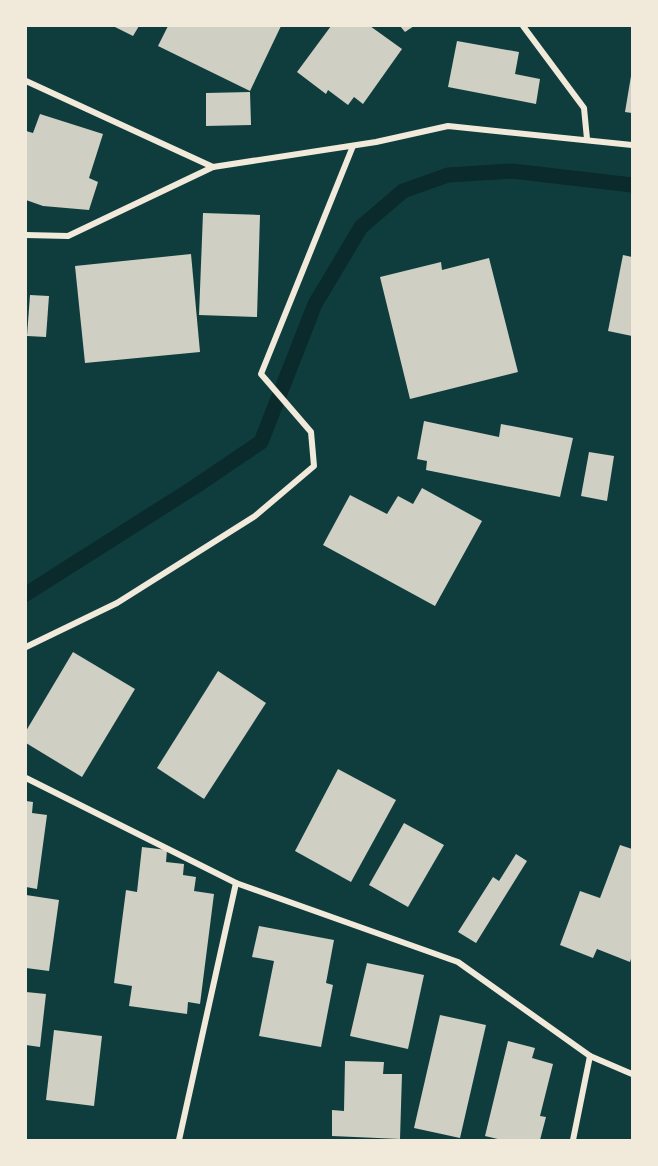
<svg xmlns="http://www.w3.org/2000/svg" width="658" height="1166" font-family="Quicksand,sans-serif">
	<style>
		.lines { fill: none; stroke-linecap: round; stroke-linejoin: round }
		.stream { stroke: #0a2a2b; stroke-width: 15 }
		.building { fill: #cfcfc3 }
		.minor { stroke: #f1e9da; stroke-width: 6 }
	</style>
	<rect width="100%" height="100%" fill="#0f3d3e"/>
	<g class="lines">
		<path class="stream" d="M 26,594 L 193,488 L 261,442 L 315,304 L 361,227 L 403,191 L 448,175 L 512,171 L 632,185"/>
	</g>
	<g class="building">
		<path d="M 113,26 L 139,26 L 133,36 Z"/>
		<path d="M 168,26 L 281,26 L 250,91 L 158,46 Z"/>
		<path d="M 331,26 L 370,26 L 402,49 L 363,104 L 354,97 L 348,105 L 328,90 L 326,94 L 297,72 Z"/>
		<path d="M 400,26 L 414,26 L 405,32 Z"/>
		<path d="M 457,41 L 519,52 L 515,74 L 540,79 L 536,104 L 448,87 Z"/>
		<path d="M 631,76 L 632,76 L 632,113 L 625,112 Z"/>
		<path d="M 250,92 L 251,125 L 206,126 L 206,93 Z"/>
		<path d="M 40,114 L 103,134 L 89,178 L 98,182 L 89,210 L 43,206 L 26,200 L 26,131 L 33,133 Z"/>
		<path d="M 203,213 L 260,215 L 257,317 L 199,315 Z"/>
		<path d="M 191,254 L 200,352 L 85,363 L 75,266 Z"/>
		<path d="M 623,255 L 632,257 L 632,336 L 608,331 Z"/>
		<path d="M 489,258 L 518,372 L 410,399 L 380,277 L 441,262 L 442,270 Z"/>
		<path d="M 30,295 L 49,296 L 46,337 L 27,336 Z"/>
		<path d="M 424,421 L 499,437 L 501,424 L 573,438 L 560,497 L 426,470 L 427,461 L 417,459 Z"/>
		<path d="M 589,452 L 614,456 L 607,501 L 581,496 Z"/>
		<path d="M 422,488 L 482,521 L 435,606 L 323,545 L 350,495 L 387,514 L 398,496 L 413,504 Z"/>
		<path d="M 73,652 L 135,689 L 82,777 L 26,743 L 26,731 Z"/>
		<path d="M 218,671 L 266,703 L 204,799 L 157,768 Z"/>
		<path d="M 338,769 L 396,800 L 351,882 L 295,851 Z"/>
		<path d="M 26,801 L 33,802 L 32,813 L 47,815 L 37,889 L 26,887 Z"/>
		<path d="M 404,823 L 444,845 L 408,907 L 369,885 Z"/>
		<path d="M 620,845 L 632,849 L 632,955 L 630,962 L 597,949 L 593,958 L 560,945 L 580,891 L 600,898 Z"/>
		<path d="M 142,847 L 167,850 L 166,862 L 184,864 L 183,875 L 196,877 L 194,891 L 214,894 L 200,1004 L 188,1002 L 187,1014 L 129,1006 L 132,986 L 114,983 L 126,890 L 137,892 Z"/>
		<path d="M 516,854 L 527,861 L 476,943 L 458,932 L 493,877 L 499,881 Z"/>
		<path d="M 26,895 L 59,900 L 49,971 L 26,968 Z"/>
		<path d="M 259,926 L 334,940 L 326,983 L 333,985 L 321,1047 L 259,1036 L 274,961 L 252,957 Z"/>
		<path d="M 367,963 L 424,975 L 408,1049 L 350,1036 Z"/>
		<path d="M 26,992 L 46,994 L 40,1047 L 26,1045 Z"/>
		<path d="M 440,1015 L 486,1025 L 460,1138 L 414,1128 Z"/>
		<path d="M 54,1030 L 102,1036 L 94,1106 L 46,1100 Z"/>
		<path d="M 508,1041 L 535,1048 L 532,1058 L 553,1064 L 540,1116 L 546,1117 L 540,1140 L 502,1140 L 485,1136 Z"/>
		<path d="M 345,1061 L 384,1062 L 383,1074 L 402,1074 L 400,1139 L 332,1136 L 332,1110 L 344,1111 Z"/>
	</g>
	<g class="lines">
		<g class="minor">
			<path d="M 523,26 L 584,108 L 587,139"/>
			<path d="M 26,81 L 213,167"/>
			<path d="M 26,235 L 68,236 L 213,167 L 376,142 L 448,126 L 632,145"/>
			<path d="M 26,647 L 117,603 L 255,516 L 314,466 L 311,432 L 261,374 L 353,146"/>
			<path d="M 26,778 L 236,883 L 458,962 L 590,1056 L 632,1074"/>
			<path d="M 179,1140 L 236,883"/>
			<path d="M 573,1140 L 590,1056"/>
		</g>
	</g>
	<rect width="658" height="1166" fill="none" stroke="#f1e9da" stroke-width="54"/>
</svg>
